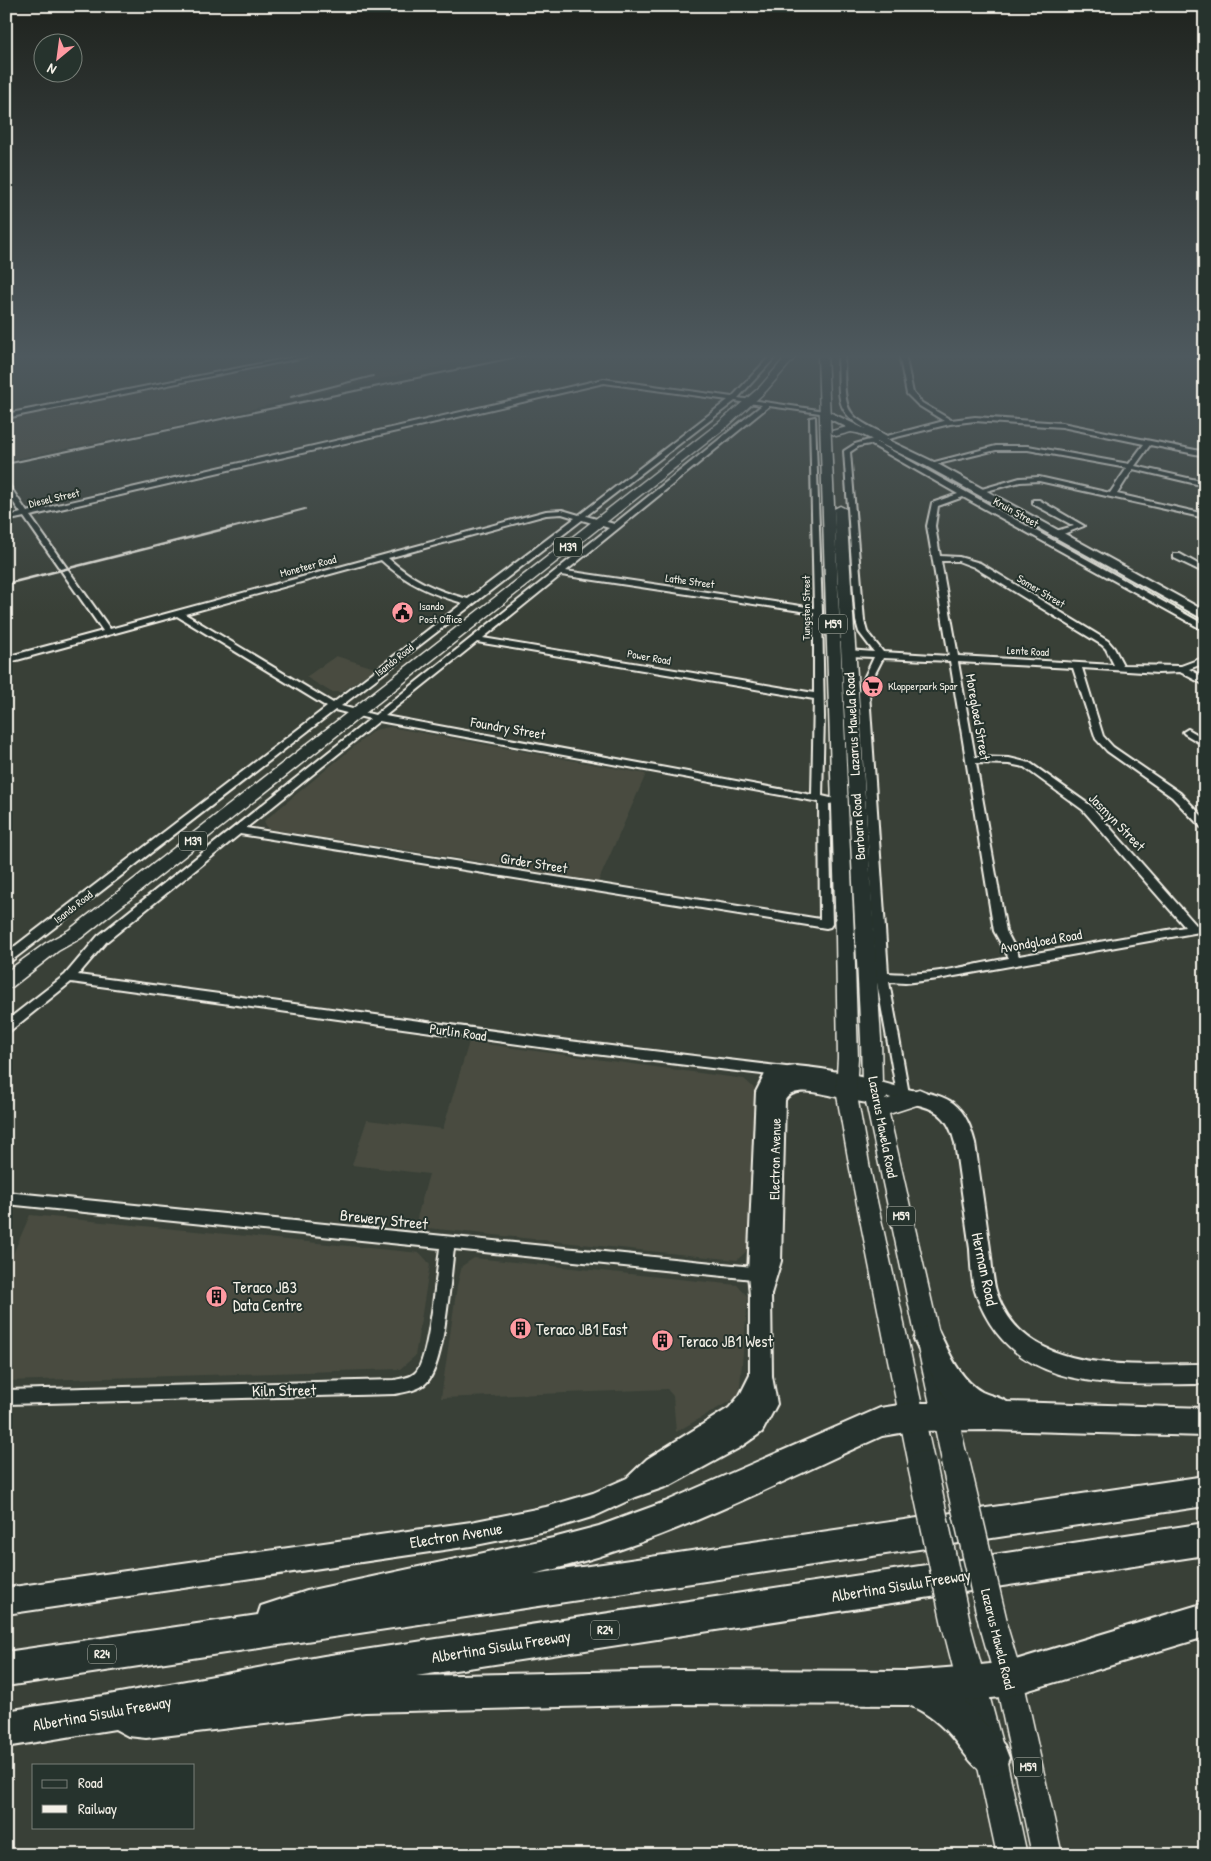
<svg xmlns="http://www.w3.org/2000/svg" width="1211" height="1861" font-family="'Patrick Hand',sans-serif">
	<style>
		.built { fill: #494c41 }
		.green { fill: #547057; stroke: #a4b0a0 }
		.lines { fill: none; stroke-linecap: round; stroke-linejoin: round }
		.street-casing { stroke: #f4f1e8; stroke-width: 4 }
		.secondary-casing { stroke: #f4f1e8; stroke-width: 4 }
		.primary-casing { stroke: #f4f1e8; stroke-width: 3 }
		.highway-casing { stroke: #f4f1e8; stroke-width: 4 }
		.street { fill: #26332d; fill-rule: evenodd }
		.secondary { fill: #26332d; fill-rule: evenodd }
		.primary { fill: #26332d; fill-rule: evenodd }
		.highway { fill: #26332d; fill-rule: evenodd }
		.rail-far1 { stroke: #f4f1e8; stroke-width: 2 }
		.rail { stroke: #f4f1e8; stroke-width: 2.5 }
		.primary-bridge-casing { stroke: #f4f1e8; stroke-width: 31; stroke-linecap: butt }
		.primary-bridge { stroke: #26332d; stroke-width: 28 }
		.labels { text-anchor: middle; stroke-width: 4; stroke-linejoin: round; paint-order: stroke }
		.far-street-label { font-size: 11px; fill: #f4f1e8; stroke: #26332d }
		.far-poi-label { font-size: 11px; fill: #f4f1e8; stroke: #26332d; text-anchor: start }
		.shield { fill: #26332d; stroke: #b6b8b0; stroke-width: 1 }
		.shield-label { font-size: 12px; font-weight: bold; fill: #f4f1e8 }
		.street-label { font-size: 14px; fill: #f4f1e8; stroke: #26332d }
		.near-street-label { font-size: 16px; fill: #f4f1e8; stroke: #26332d }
		.near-poi-label { font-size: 16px; fill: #f4f1e8; stroke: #26332d; text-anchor: start }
	</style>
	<rect width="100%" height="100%" fill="#394037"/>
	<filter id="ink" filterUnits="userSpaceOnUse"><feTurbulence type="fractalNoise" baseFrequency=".02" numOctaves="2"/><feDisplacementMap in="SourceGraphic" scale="10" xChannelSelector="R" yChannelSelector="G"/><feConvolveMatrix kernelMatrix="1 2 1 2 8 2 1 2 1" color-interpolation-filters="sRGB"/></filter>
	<g filter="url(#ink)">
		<g class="built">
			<path d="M 334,354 L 500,354 L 460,364 L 457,362 L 420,372 L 415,371 L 209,419 L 6,461 L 6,418 Z"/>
			<path d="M 336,656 L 375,668 L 342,692 L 331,692 L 306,677 Z"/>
			<path d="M 390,727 L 646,774 L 598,882 L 465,859 L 268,829 L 264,821 L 374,730 Z"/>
			<path d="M 469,1042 L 744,1079 L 754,1088 L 749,1249 L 737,1260 L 418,1227 L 417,1218 L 429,1174 L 352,1165 L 367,1120 L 443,1129 Z"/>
			<path d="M 30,1215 L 420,1253 L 430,1264 L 415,1356 L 400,1369 L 6,1381 L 6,1270 Z"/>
			<path d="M 474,1258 L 737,1285 L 748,1297 L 739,1396 L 676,1432 L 673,1396 L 667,1389 L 441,1398 L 457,1286 L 462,1266 Z"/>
		</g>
		<path class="green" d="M 881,442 L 1205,619 L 1205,627 L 878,443 Z"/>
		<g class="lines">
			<defs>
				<g id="street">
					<path d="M 310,354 L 320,354 L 6,418 L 6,414 Z"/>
					<path d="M 772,354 L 778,354 L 738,398 L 825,411 L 828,413 L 827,414 L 769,406 L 566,571 L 814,608 L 810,418 L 815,417 L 822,611 L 824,717 L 822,796 L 835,799 L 836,801 L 835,803 L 829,804 L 832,924 L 830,927 L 826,928 L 240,834 L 106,942 L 78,975 L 569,1041 L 786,1067 L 790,1069 L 792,1072 L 790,1075 L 786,1077 L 569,1051 L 71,982 L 10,1031 L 6,1032 L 6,1021 L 65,975 L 98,936 L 370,719 L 335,710 L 10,962 L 6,963 L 6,953 L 327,707 L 177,616 L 6,663 L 6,657 L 103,631 L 24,517 L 6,521 L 6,517 L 21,513 L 6,492 L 6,485 L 9,485 L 27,512 L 604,379 L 732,397 ZM 604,383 L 728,400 L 579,515 L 562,510 L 546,511 L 110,629 L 30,516 ZM 735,401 L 762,405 L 614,524 L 586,516 ZM 562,514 L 575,518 L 468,599 C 437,591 412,580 388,558 L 546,515 ZM 582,520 L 609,528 L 375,715 L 341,706 ZM 381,560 C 406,583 431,594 463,603 L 333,703 L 185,614 ZM 561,575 L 814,613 L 814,693 L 483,638 ZM 477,642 L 814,699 L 812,795 L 385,716 ZM 379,721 L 819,802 L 820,919 L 246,828 Z"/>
					<path d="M 838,354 L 844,354 C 845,369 842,400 851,412 C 858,423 876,429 887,436 L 944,421 L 918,405 L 907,394 L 899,354 L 905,354 L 913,393 L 922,403 L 951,420 L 975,417 L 1062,423 L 1205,452 L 1205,456 L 1150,445 L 1135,466 L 1205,482 L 1205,486 L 1133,469 L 1117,494 L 1205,514 L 1205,518 L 1039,481 L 1020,482 L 979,493 L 975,491 L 1020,478 L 1039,477 L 1110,493 L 1127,468 L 1028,450 L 996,450 L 930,466 L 927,464 L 996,446 L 1028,446 L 1129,464 L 1144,444 L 1062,427 L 975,421 L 950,424 L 876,442 L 1205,625 L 1205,631 L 963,497 L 938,506 L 935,526 L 940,556 L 959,557 L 980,563 L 1108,641 L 1114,648 L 1123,665 L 1181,666 L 1205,657 L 1205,663 L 1189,669 L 1205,678 L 1205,685 L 1180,672 L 1158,673 L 1082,668 L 1103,736 L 1113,747 L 1180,793 L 1205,819 L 1205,828 L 1201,827 L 1172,797 L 1107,751 L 1096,739 L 1073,668 L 958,662 L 975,757 L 1009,758 L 1030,763 L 1091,806 L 1196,925 L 1205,923 L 1205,931 L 938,979 L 905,983 L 889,982 L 909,1094 L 908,1097 L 903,1099 L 898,1097 L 897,1094 L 876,977 L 859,693 L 860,687 L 874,657 L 848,656 L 844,653 L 848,650 L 874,652 L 859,632 L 856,621 L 844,451 L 855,444 L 880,437 C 832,412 840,405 838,354 ZM 870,444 L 958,494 L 932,503 L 927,526 L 949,656 L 883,652 L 867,632 L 864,621 L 850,452 L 859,446 ZM 941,561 L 958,561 L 974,567 L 1102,645 L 1106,649 L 1114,665 L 958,656 ZM 883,658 L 950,661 L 994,931 L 1009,958 C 969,965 928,977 888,973 L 869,693 L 868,687 ZM 976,763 L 1009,764 L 1024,767 L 1083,810 L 1185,927 L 1019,956 L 1006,931 Z"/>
					<path d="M 1033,500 L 1039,500 L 1084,526 L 1058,536 L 1052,536 L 1052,532 L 1074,526 L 1033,504 Z"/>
					<path d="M 1174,554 L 1180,554 L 1205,568 L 1205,573 L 1174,558 Z"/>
					<path d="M 1188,729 L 1205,739 L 1205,746 L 1185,734 L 1183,732 Z"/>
					<path d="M 6,1192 L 763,1268 L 768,1270 L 770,1274 L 768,1278 L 763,1280 L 454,1249 C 450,1277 445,1363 427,1382 C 420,1390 405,1392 395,1394 L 6,1404 L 6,1390 L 395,1380 C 402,1378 411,1378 416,1372 C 429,1359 437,1270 440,1248 L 6,1204 Z"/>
				</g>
				<g id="secondary">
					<path d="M 825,410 L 934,462 L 1205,611 L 1205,620 L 926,466 L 822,415 L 820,413 Z"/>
					<path d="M 796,1066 C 833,1069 866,1078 902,1088 C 918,1092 937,1092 953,1103 C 966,1113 971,1128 975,1143 C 980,1178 985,1213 990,1249 C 992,1263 992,1280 997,1294 C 1026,1377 1135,1364 1205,1364 L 1205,1384 C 1117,1384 1012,1396 976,1294 C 971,1281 971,1263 970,1249 C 965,1214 960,1178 955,1143 C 946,1102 920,1108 888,1097 C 871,1118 801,1074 785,1100 L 781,1261 L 771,1294 L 772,1376 L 777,1404 L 762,1432 L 739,1448 L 671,1485 L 636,1497 L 595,1516 L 546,1531 L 471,1546 L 6,1614 L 6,1588 L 471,1522 L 546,1507 L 593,1493 L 627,1478 L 647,1459 L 729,1408 L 740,1395 L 750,1375 L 750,1295 L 748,1274 L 756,1092 L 765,1074 L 781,1068 Z"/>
				</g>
				<g id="primary">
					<path d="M 788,354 L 798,354 L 766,391 L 729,425 L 81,938 L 58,951 L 12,987 L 6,988 L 6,972 L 46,943 L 69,930 L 721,421 L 760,387 Z"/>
					<path d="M 818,354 L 827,354 L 854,936 L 858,1058 L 856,1090 L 870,1169 L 935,1465 L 931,1474 L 922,1477 L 913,1474 L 909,1465 L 850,1169 L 836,1090 L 838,1058 L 836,936 Z"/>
					<path d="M 851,426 L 872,430 L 873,432 L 868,435 L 851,432 L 836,436 L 831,433 L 832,431 Z"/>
					<path d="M 840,506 L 846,509 L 881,1039 L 882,1084 L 885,1100 L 919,1089 L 926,1092 L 929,1097 L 926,1102 L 889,1114 L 968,1461 L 964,1470 L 955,1473 L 946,1470 L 942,1461 L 862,1084 L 861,1039 L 834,509 Z"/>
					<path d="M 993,1609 L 1003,1613 L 1023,1679 L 1062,1855 L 1032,1855 L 995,1679 L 979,1623 L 983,1613 Z"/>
					<path d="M 957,1614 L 967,1618 L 971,1628 L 1006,1758 L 1027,1855 L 997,1855 L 976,1758 L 943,1628 L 947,1618 Z"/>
				</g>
				<g id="highway">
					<path d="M 928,1326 L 938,1330 C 949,1352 959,1379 982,1392 C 990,1396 1000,1397 1007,1402 L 1205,1408 L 1205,1436 L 990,1430 L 912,1431 L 882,1436 C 769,1487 656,1547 534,1574 L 1205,1476 L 1205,1506 L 6,1686 L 6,1652 L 258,1615 L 261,1606 L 307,1591 L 553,1538 L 599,1526 L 665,1502 L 880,1408 L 912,1403 L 949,1403 L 936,1384 L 914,1339 L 918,1330 Z"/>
					<path d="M 1205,1523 L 1205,1555 L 416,1676 L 678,1670 L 909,1671 L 971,1666 L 1009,1662 L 1205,1603 L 1205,1637 L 1009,1696 L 965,1701 L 1004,1745 L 1009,1758 L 1004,1771 L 991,1776 C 974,1769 966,1755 955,1741 C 942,1725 928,1713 909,1705 L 678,1704 L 365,1712 L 146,1738 L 128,1736 L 115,1729 L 6,1747 L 6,1711 L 103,1696 L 324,1656 Z"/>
				</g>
			</defs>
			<use href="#street" class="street-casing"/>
			<use href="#secondary" class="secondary-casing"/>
			<use href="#primary" class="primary-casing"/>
			<use href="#highway" class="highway-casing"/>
			<use href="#street" class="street"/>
			<use href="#secondary" class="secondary"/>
			<use href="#primary" class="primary"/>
			<use href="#highway" class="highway"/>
			<g class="rail-far1">
				<path d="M 742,354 L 763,355"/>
				<path d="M 291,397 L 373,376"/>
				<path d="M 6,464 L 532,354"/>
				<path d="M 227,529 L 305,509"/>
			</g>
			<path class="rail" d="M 6,584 L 232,527"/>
			<defs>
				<g id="primary-bridge">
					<path d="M 955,1461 L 993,1623"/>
					<path d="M 922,1465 L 957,1628"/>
				</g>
			</defs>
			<use href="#primary-bridge" class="primary-bridge-casing"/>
			<use href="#primary-bridge" class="primary-bridge"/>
		</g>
	</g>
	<linearGradient id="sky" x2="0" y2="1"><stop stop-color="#1f231e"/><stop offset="0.58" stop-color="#4e595e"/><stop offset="1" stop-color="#4e595e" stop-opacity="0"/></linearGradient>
	<rect width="1211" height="614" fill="url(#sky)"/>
	<defs>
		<symbol id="civic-disc" viewBox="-11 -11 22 22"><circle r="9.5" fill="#ff9aa2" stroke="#26332d"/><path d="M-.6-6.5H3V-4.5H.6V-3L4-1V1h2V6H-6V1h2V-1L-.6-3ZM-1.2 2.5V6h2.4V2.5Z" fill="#111"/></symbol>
		<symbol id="supermarket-disc" viewBox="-11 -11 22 22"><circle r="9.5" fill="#ff9aa2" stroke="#26332d"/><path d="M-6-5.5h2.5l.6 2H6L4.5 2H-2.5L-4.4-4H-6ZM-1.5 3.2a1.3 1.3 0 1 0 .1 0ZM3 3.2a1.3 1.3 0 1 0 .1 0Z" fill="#111"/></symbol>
		<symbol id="building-disc" viewBox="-11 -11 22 22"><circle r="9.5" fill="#ff9aa2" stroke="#26332d"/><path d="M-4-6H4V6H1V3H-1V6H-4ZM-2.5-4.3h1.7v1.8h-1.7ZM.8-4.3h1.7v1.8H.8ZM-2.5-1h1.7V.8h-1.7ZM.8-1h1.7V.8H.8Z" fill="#111"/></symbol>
	</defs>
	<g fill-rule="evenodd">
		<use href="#civic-disc" x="390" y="600" width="25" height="25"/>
		<use href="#supermarket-disc" x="860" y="674" width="25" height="25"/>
		<use href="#building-disc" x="204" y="1284" width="25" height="25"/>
		<use href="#building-disc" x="508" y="1316" width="25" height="25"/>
		<use href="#building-disc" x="650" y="1328" width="25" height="25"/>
	</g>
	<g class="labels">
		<g class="far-street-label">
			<text transform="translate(54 498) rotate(-13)" y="4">Diesel Street</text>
			<text transform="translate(1016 512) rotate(29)" y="4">Kruin Street</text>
			<text transform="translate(308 566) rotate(-15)" y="4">Moneteer Road</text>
			<text transform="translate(690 581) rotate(8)" y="4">Lathe Street</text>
			<text transform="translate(1041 591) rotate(31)" y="4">Somer Street</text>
			<text transform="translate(806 608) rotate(-90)" y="4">Tungsten Street</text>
			<text transform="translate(1028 651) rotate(3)" y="4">Lente Road</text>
			<text transform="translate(649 657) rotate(10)" y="4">Power Road</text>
			<text transform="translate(394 660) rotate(-38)" y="4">Isando Road</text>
			<text transform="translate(73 907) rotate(-38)" y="4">Isando Road</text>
		</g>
		<g class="far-poi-label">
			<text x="419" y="610">Isando<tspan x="419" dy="13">Post Office</tspan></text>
			<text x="888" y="690">Klopperpark Spar</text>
		</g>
		<g class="shield">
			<rect x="554" y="537.5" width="28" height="19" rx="4"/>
			<rect x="819" y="614.5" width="28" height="19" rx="4"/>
			<rect x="179" y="831.5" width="28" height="19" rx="4"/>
			<rect x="887" y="1206.5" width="28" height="19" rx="4"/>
			<rect x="591" y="1620.5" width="28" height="19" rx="4"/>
			<rect x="88" y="1644.5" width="28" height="19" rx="4"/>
			<rect x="1014" y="1757.5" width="28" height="19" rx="4"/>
		</g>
		<g class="shield-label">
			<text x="568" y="551">M39</text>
			<text x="833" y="628">M59</text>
			<text x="193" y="845">M39</text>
			<text x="901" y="1220">M59</text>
			<text x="605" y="1634">R24</text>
			<text x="102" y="1658">R24</text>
			<text x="1028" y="1771">M59</text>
		</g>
		<g class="street-label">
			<text transform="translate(978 717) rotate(80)" y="5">Moregloed Street</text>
			<text transform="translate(852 724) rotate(-93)" y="5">Lazarus Mawela Road</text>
			<text transform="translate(508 728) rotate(10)" y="5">Foundry Street</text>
			<text transform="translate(1117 822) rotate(46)" y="5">Jasmyn Street</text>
			<text transform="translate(858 827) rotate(-94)" y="5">Barbara Road</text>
			<text transform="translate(534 863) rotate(9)" y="5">Girder Street</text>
			<text transform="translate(1041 941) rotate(-10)" y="5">Avondgloed Road</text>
			<text transform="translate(458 1032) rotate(8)" y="5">Purlin Road</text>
			<text transform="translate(883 1127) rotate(79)" y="5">Lazarus Mawela Road</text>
			<text transform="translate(775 1159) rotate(-89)" y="5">Electron Avenue</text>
			<text transform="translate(998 1639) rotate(76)" y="5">Lazarus Mawela Road</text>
		</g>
		<g class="near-street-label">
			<text transform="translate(384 1219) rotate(6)" y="6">Brewery Street</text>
			<text transform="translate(985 1269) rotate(78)" y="6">Herman Road</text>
			<text transform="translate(284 1390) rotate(-1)" y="6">Kiln Street</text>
			<text transform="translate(456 1535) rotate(-9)" y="6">Electron Avenue</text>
			<text transform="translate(901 1585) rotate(-9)" y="6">Albertina Sisulu Freeway</text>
			<text transform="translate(501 1646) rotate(-9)" y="6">Albertina Sisulu Freeway</text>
			<text transform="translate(102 1713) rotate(-10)" y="6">Albertina Sisulu Freeway</text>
		</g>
		<g class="near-poi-label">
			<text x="233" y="1293">Teraco JB3<tspan x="233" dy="18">Data Centre</tspan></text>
			<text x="536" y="1335">Teraco JB1 East</text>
			<text x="679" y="1347">Teraco JB1 West</text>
		</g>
	</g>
	<rect width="1211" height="1861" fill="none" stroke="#26332d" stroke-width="25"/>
	<rect x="12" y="12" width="1186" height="1836" fill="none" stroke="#f4f1e8" stroke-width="2" filter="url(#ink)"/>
	<rect x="32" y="1764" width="162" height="65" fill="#26332d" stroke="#787f78"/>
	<rect x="42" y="1780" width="25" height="8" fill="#26332d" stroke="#787f78"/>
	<text x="78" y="1788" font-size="15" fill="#f4f1e8">Road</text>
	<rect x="42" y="1805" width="25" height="8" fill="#f4f1e8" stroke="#787f78"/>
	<text x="78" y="1814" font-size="15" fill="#f4f1e8">Railway</text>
	<g transform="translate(58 58) rotate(209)"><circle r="24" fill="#26332d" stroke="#787f78"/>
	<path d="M0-4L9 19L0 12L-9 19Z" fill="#ff9aa2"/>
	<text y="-8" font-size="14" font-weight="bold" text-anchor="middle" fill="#f4f1e8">N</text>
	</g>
</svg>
